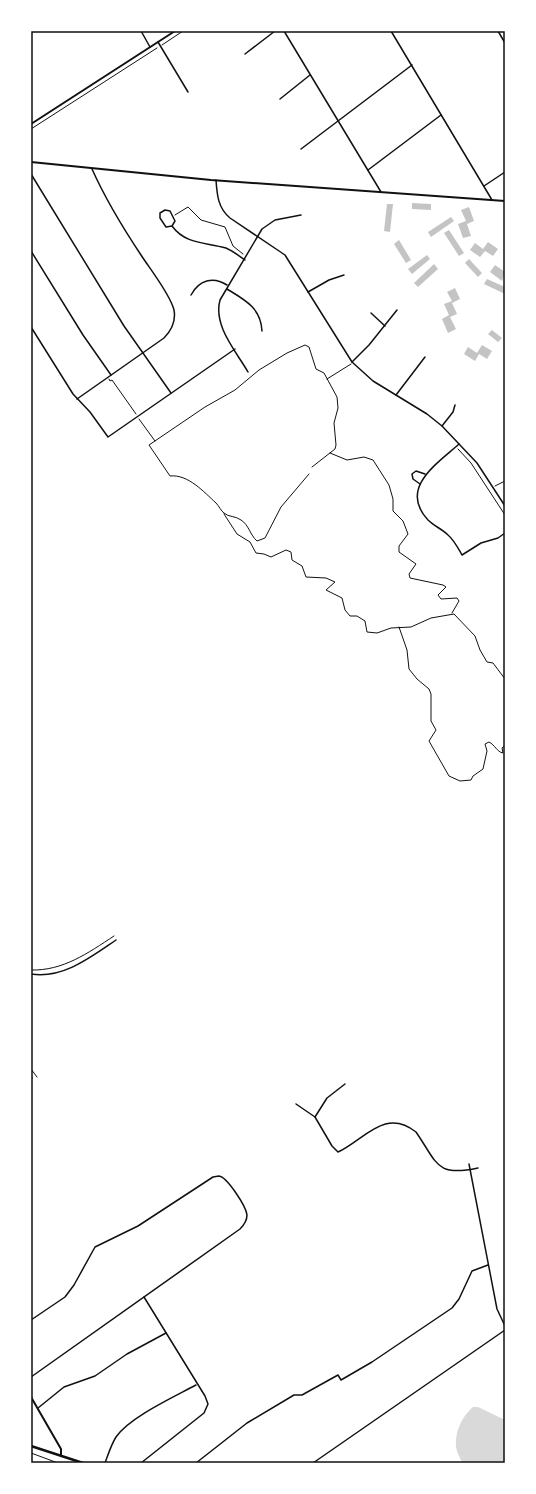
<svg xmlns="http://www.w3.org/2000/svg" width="536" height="1494" font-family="Manrope,sans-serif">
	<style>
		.water { fill: #d9d9d9 }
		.building { fill: #c4c4c4 }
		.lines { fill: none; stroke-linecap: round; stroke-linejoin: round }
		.path { stroke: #111; stroke-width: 1 }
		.minor { stroke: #111; stroke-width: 1.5 }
		.tertiary { stroke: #111; stroke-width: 2 }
		.primary { stroke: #111; stroke-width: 2.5 }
		.neatline { fill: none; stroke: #111; stroke-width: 1.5 }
	</style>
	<rect width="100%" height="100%" fill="#fff"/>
	<path class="water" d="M 473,1407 L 478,1407 L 505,1420 L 505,1463 L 462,1463 C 461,1459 458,1455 457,1451 C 453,1436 461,1417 473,1407 Z"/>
	<g class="building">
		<path d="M 412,203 L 431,204 L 431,210 L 412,209 Z"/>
		<path d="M 387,204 L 393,204 L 390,232 L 384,231 Z"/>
		<path d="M 469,207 L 474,221 L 467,224 L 471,236 L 463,238 L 458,224 L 466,221 L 461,210 Z"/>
		<path d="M 451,217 L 454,221 L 431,237 L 428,232 Z"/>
		<path d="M 449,230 L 464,253 L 459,256 L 444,233 Z"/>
		<path d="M 399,240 L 411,260 L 406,263 L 394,244 Z"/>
		<path d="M 488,242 L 498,249 L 493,256 L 485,251 L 480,257 L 470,250 L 475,243 L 483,249 Z"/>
		<path d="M 427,255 L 430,259 L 412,274 L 408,269 Z"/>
		<path d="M 469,259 L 482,273 L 478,277 L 465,263 Z"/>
		<path d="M 434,264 L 438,269 L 418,287 L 414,283 Z"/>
		<path d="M 495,265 L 505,272 L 502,281 L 490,272 Z"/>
		<path d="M 487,279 L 505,287 L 505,294 L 484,284 Z"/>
		<path d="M 455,288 L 460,299 L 452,303 L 457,314 L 450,317 L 456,329 L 448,333 L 442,319 L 449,315 L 444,304 L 452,301 L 447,292 Z"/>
		<path d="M 492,330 L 502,338 L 498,342 L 488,334 Z"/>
		<path d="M 482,345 L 492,351 L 487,359 L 479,354 L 475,361 L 464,354 L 468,347 L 477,353 Z"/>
	</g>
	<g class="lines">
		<g class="path">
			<path d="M 162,45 L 183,31"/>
			<path d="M 31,129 L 157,48"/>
			<path d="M 175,215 L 188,207 L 201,220 L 225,227 L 233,246 L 243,254"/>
			<path d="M 109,379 L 110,381 L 112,380 L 136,414"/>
			<path d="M 327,379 L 351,364"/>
			<path d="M 139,419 L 155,441"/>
			<path d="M 458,449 L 471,463 L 505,515"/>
			<path d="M 330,453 L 347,460 L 364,457 L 373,460 L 389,485 L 393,499 L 393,511 L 403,521 L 408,534 L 399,546 L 399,552 L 416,564 L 409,574 L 410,578 L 443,585 L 446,587 L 438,595 L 441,599 L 457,598 L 459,601 L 452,613"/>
			<path d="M 309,474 L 281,507 L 265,538 L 257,541 C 250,535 249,525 241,520 C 236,516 228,517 224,513 C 221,511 219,506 216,503 C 204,492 188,474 170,476 L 149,445 L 205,407 L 235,390 L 259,370 L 287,353 L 305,345 L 309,347 L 316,369 L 324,373 L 337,397 L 338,408 L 334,423 L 336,445 L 335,449 L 312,467"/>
			<path d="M 495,486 L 505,481"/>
			<path d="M 224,514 L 237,534 L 250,542 L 256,553 L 264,554 L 271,557 L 286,550 L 291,552 L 292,560 L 302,566 L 306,577 L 326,578 L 335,582 L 326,590 L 342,598 L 345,610 L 350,616 L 357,616 L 365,621 L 367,632 L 377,633 L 391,628 L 411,627 L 431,618 L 454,614 L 475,636 L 480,650 L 487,662 L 493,663 L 505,679"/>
			<path d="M 399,627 L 407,650 L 409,669 L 417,679 L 429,689 L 431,694 L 431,721 L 436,730 L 429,741 L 449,776 L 460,781 L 471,780 L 473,776 L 483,769 L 487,751 L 485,744 L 489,742 C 495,745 497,752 503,753 L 502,748 L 505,745"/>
			<path d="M 31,970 C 63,971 88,953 114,936"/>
			<path d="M 31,1069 L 37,1077"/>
			<path d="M 31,1453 L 58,1463"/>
		</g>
		<g class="minor">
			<path d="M 141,31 L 150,47"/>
			<path d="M 284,31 L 381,192"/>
			<path d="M 391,31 L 492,200"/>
			<path d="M 498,31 L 505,43"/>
			<path d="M 158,42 L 188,92"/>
			<path d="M 245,54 L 275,31"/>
			<path d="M 280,99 L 310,75"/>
			<path d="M 301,149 L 412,65"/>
			<path d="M 368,170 L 441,115"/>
			<path d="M 31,174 L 124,326 L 171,393"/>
			<path d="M 216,180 C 217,195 218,208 230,218 L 285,255 L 352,362 L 373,381 L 427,414 L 442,426 L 477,463 L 505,506"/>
			<path d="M 484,186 L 505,172"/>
			<path d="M 172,226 L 166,227 L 160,218 L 160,213 L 165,210 L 170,211 L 175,221 L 172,226 C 186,245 206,242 226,248 C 233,251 239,256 245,260"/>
			<path d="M 31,251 L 83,335 L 111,375"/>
			<path d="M 227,289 C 245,300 261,308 262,331"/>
			<path d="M 308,292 L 329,280 L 344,275"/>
			<path d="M 191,295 C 199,280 213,276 227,285"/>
			<path d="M 371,313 L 385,326"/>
			<path d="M 31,327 L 73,394 L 90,412 L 108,437 L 235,349"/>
			<path d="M 352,362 L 369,345 L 397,310"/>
			<path d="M 248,372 C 236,351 213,326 220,300 L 262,229 L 275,220 L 301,215"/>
			<path d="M 396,395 L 425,357"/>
			<path d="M 77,399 L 164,338 C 172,330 176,321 174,310 C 170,294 150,269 141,255 C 123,228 105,198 92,169"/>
			<path d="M 442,426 L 453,412 L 455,405"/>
			<path d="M 459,444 C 438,463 398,488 428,520 C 434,526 442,529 448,535 C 454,540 458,548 462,555 L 481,543 L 498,538 L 505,533"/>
			<path d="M 420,484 L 413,479 L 412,474 L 416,471 L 425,474"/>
			<path d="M 31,974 C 63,979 91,957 116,940"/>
			<path d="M 31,1076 L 32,1078"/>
			<path d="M 296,1104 L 315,1117 L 332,1146 L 338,1152 C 364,1140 385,1107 416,1132 C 438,1164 436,1177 478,1168"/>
			<path d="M 315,1117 L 327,1098 L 345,1084"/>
			<path d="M 469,1164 L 497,1309 L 505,1326"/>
			<path d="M 31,1320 L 65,1297 L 74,1285 L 95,1247 L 138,1226 L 213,1177 L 219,1176 C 227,1177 246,1206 247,1215 C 247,1221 244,1225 240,1229 L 31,1377"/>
			<path d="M 38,1408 L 64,1387 L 95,1376 L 127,1354 L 166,1333"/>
			<path d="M 105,1463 C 108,1455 111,1445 116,1437 C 130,1417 174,1397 196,1385"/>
			<path d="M 141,1463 L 204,1413 L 208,1404 L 205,1396 L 144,1297"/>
			<path d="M 196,1463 L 247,1423 L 294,1395 L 302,1395 L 338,1375 L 341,1380 L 372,1362 L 452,1308 L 459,1299 L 472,1271 L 488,1265"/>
			<path d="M 313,1463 L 505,1330"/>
		</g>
		<g class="tertiary">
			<path d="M 31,124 L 175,31"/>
			<path d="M 31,162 L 211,180 L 505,201"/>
			<path d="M 31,1397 L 61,1449 L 61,1456"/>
		</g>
		<path class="primary" d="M 31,1446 L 83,1463"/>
	</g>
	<rect width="536" height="1494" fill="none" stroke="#ffffff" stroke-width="64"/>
	<rect x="32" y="32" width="472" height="1430" class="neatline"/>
</svg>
